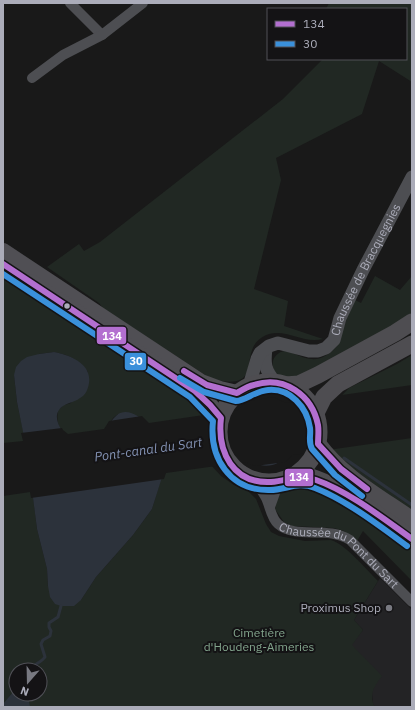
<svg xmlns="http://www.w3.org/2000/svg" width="415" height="710" font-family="'IBM Plex Sans',sans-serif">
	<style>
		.built { fill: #232325 }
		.green { fill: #212823; fill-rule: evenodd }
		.water { fill: #2c323b }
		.pier { fill: #191919 }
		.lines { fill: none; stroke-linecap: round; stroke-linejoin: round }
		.stream { stroke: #2c323b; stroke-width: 3 }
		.minor { stroke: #4d4e52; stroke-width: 10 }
		.tertiary { stroke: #4d4e52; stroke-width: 13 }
		.primary { stroke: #504f54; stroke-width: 16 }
		.trunk { stroke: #4e4d51; stroke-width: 17 }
		.bus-1-casing { stroke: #141315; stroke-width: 9 }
		.bus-2-casing { stroke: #141315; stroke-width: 9 }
		.bus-1 { stroke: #b36fd0; stroke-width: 6 }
		.bus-2 { stroke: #3a90db; stroke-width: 6 }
		.bus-dot { fill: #abacb9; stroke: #141315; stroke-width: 1.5 }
		.poi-dot { fill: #787981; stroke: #141315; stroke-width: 1.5 }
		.labels { text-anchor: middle; stroke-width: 4; stroke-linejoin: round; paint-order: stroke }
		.street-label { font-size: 12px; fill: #abacb9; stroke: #141315 }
		.poi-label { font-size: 12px; fill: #abacb9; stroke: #141315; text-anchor: end }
		.park-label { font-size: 12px; fill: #82a48c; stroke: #141315 }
		.water-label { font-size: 13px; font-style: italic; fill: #8392b3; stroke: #141315 }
		.line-badge { stroke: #141315; stroke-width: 1.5 }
		.badge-label { font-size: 11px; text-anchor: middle; font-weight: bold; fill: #fff }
	</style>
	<rect width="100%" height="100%" fill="#191919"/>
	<path class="built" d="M 380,578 L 412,610 L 412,707 L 375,707 L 373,704 L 372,693 L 374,686 L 351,645 L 363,630 L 354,620 Z"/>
	<g class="green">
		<path d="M 329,3 L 412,3 L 412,82 L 379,61 L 362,114 L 276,158 L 281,180 L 254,289 L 288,301 L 284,326 L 323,339 C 301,345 282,324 261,338 C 249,346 251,360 247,372 C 242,387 219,381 208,377 L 103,308 L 99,303 L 47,267 L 79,244 L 84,251 L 100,242 L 283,99 L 323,59 L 406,59 L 406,9 L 326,9 Z"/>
		<path d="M 375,276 L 400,290 L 412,276 L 412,314 L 304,376 C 298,376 291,378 285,377 C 272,376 268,360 279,353 C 290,345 306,367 325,356 C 329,354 334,350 337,346 C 339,342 341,336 342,332 C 346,321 350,310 353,299 L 361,303 Z"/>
		<path d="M 3,277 L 13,284 L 23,288 L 202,406 L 209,463 L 221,476 L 234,485 L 248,491 L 256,499 L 266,524 L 271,532 L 279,536 L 305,541 L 331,540 C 345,544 367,570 378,581 L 354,620 L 363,630 L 352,645 L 382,676 C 375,685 368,695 375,707 L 3,707 ZM 54,352 C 69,355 78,359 88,372 L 71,403 L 64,405 L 58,410 C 55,429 63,433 77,444 L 98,443 L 113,418 L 118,414 L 164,469 L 152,509 L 133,535 L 96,577 L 81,600 L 48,586 L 47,569 L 37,529 L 28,455 L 17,402 L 14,375 L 39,354 ZM 16,670 L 40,670 L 40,694 L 16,694 Z"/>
		<path d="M 412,355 L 412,512 L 336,460 L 325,413 L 349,388 L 397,364 Z"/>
		<path d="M 306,484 L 325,489 L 412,546 L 412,581 L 363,531 L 357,541 L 344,531 L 334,528 L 292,526 L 284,522 L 275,509 C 280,486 285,485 306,484 Z"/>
	</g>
	<g class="water">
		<path d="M 54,352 C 69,355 92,363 89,383 C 88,389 86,395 80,398 C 74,403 63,403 59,410 C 53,418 61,431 67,436 L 105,431 C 108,426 112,419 117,415 C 127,407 141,417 148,425 L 292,453 C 276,467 267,469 247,461 L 164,471 L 152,509 L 133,535 L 96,577 L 81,600 L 74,606 L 61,606 L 55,604 L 50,597 L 48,586 L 47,569 L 37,529 L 32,490 L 3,445 L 25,442 L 17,402 L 14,375 L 16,367 L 21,361 L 27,357 L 39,354 Z"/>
		<path d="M 14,691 L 16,691 L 16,694 L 28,695 L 30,707 L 3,707 L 3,704 Z"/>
	</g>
	<path class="pier" d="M 412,385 L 412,438 L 293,455 L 285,462 L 255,466 L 245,462 L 166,473 L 164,479 L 31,498 L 30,492 L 3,496 L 3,443 L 23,441 L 21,433 L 62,428 L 63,430 L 68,434 L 104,429 L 109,421 L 142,416 L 149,423 L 238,410 L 243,405 L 249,401 L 273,397 L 286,403 Z"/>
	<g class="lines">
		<g class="stream">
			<path d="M 344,458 L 412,505"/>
			<path d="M 30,670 C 33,664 41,663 45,657 L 41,644 L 43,640 L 50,636 L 51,631 L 49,627 L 49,623 L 58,617 L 61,606"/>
		</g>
		<g class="minor">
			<path d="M 70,3 L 102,35"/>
			<path d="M 32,78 L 63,55 L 102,35 L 143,3"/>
			<path id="s1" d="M 254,480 C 258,486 263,492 266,498 C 270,506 271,518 278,524 C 296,540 327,525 350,540 L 412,602"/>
			<path d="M 270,507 L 276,490 L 285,480"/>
		</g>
		<g class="tertiary">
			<path d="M 266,349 C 264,364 265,370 275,382"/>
			<path id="s2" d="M 249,386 L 257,359 L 260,353 L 269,346 L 278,343 L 309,351 L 318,351 L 326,348 L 334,340 L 340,318 L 363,270 L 412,177"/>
		</g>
		<g class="primary">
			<path d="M 3,251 L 201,382 L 220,389 L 237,393"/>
			<path d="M 31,282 L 195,391 L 210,405 L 221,418"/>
		</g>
		<g class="trunk">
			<circle cx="269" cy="432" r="50"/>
			<path d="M 286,385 L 299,384 L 318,375 L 395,333 L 412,322"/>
			<path d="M 316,413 L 324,397 L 338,384 L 412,344"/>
			<path d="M 318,444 C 342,477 379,497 412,520"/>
			<path d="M 293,477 C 297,477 301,476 305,476 C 332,479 389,523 412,539"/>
		</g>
		<defs>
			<g id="bus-1">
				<path d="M 3,264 L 195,391 L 210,405 L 221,418 C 217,452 233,484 271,482 C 289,481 296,473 316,480 C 348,491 384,519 412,539"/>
				<path d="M 184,371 L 207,385 L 237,393 C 242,390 248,386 254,385 C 284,375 312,395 318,425 C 319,431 318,438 318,444 L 341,469 L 367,489"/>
			</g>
			<g id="bus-2">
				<path d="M 3,274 L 190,397 L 213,421 C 209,458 230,491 270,490 C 287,490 297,481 315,488 C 346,500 380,526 407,546"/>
				<path d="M 180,378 L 204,392 L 236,401 C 245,401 255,391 268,390 C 290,388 307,407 310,428 C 311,435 308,442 312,449 L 335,475 L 362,496"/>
			</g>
		</defs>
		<use href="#bus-1" class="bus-1-casing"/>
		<use href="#bus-2" class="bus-2-casing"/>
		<use href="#bus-1" class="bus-1"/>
		<use href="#bus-2" class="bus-2"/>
	</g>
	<circle class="bus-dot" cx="67" cy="306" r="3.5"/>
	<circle class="poi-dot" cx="389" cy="608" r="4"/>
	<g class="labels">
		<g class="street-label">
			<text dy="4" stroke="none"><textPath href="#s2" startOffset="194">Chaussée de Bracquegnies</textPath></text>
			<text dy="4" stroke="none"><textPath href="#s1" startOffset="122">Chaussée du Pont du Sart</textPath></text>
		</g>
		<g class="poi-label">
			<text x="381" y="612">Proximus Shop</text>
		</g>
		<g class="park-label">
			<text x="259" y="637">Cimetière<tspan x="259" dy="14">d'Houdeng-Aimeries</tspan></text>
		</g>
		<g class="water-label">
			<text transform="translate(148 449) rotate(-8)" y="5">Pont-canal du Sart</text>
		</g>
	</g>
	<g class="line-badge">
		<rect x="96" y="326" width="31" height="19" rx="4" fill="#b36fd0"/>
		<rect x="124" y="352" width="23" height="19" rx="4" fill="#3a90db"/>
		<rect x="284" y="468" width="30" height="19" rx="4" fill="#b36fd0"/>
	</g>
	<g class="badge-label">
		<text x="112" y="340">134</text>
		<text x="136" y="365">30</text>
		<text x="299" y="481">134</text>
	</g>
	<rect width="415" height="710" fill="none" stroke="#abacb9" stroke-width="8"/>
	<rect x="267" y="8" width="140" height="52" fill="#141315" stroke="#505057"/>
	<rect x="275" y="21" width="20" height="6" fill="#b36fd0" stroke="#505057"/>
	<text x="303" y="28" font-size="12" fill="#abacb9">134</text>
	<rect x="275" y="41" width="20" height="6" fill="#3a90db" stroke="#505057"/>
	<text x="303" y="48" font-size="12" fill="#abacb9">30</text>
	<g transform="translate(28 682) rotate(200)"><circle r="19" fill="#141315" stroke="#505057"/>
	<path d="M0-3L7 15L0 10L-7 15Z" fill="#787981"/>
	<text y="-6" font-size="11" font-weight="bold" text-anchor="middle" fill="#abacb9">N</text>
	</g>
</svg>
